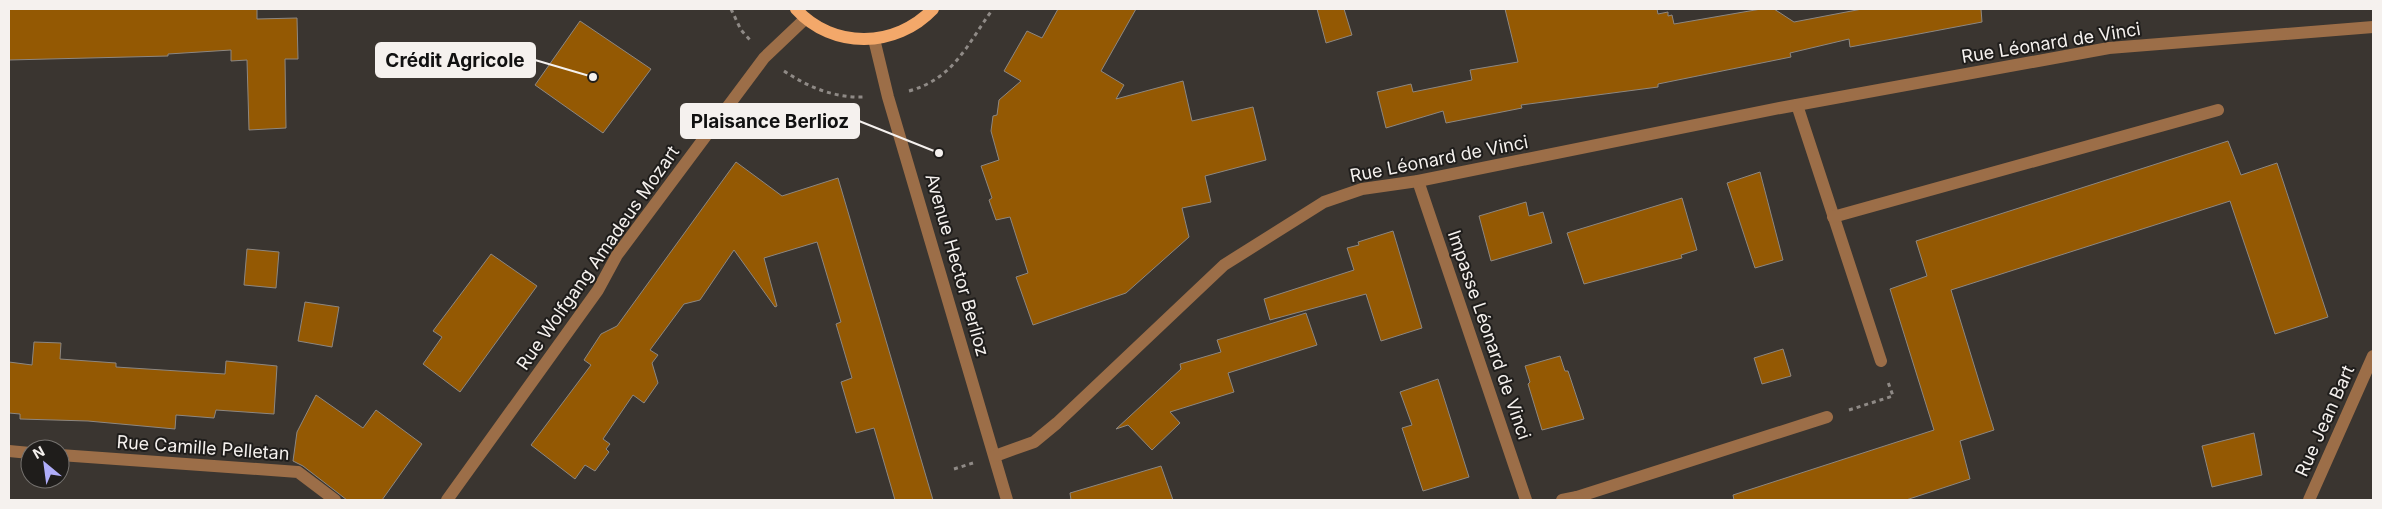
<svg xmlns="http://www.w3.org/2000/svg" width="2382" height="509" font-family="Inter,sans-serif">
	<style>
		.building { fill: #945903; stroke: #8d8781 }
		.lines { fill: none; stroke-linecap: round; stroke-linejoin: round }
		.path { stroke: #8f8a86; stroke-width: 3; stroke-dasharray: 4 4; stroke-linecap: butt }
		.minor { stroke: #9c6e48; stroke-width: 12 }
		.major { stroke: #f3a86a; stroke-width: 12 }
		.labels { text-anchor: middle; stroke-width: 4; stroke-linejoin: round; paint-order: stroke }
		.street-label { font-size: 18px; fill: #f5f1ee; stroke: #1f1d1b }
		.leader { fill: none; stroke: #f5f1ee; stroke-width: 2 }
		.callout-dot { fill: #f5f1ee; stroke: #1f1d1b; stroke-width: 2 }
		.callout { fill: #f5f1ee; stroke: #f5f1ee; stroke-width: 2 }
		.callout-label { font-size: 19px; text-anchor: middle; font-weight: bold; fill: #111 }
	</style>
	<rect width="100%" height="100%" fill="#3a3530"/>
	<g class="building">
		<path d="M 9,9 L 257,9 L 257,19 L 297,18 L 298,59 L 285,59 L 286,128 L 249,130 L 247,60 L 231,61 L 231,50 L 168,54 L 168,56 L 9,60 Z"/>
		<path d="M 1058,9 L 1136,9 L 1101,71 L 1124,85 L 1116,99 L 1183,81 L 1192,121 L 1253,107 L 1266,160 L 1205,176 L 1211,202 L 1182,208 L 1189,237 L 1126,293 L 1033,325 L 1016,277 L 1028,273 L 1010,217 L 996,220 L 989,200 L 992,198 L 981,166 L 999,160 L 991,131 L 993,116 L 997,115 L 999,100 L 1021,81 L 1004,71 L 1027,31 L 1042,38 Z"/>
		<path d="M 1317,9 L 1344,9 L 1352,35 L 1326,43 Z"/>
		<path d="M 1505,9 L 1657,9 L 1658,14 L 1668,12 L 1668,16 L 1672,15 L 1674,24 L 1761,9 L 1774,9 L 1794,22 L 1862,9 L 1981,9 L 1982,22 L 1850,47 L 1849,39 L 1790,53 L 1791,57 L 1658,84 L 1658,87 L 1521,105 L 1522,108 L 1446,123 L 1443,111 L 1386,128 L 1377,92 L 1411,84 L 1413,92 L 1472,80 L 1470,70 L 1518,62 Z"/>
		<path d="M 580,21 L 651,69 L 603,133 L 535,85 Z"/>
		<path d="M 2228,141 L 2241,175 L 2277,163 L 2328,317 L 2275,334 L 2230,201 L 1951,290 L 1994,430 L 1960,441 L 1970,479 L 1906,500 L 1734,500 L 1733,495 L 1934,430 L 1890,289 L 1927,276 L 1916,241 Z"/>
		<path d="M 736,162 L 782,196 L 838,178 L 933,500 L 895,500 L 874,428 L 856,433 L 841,382 L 852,378 L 836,324 L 841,322 L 817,242 L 764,258 L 777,306 L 775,307 L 734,250 L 700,300 L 684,304 L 650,350 L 658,355 L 652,363 L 658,383 L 644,403 L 633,395 L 603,439 L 610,444 L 606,449 L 609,452 L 595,471 L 585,465 L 575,479 L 531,445 L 591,365 L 584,360 L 601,334 L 617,326 Z"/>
		<path d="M 1760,172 L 1783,260 L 1755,268 L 1727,183 Z"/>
		<path d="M 1682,198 L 1697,250 L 1681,255 L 1682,258 L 1584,284 L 1567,233 Z"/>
		<path d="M 1526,202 L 1529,216 L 1543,212 L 1552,243 L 1491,261 L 1479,216 Z"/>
		<path d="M 1393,231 L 1422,328 L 1381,341 L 1366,294 L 1270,320 L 1264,299 L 1354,270 L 1347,248 L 1359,245 L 1358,242 Z"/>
		<path d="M 247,249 L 279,252 L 276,288 L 244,285 Z"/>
		<path d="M 491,254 L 537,286 L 460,392 L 423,364 L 442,337 L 433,331 Z"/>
		<path d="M 305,302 L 339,307 L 332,347 L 298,341 Z"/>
		<path d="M 1306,313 L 1317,345 L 1228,373 L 1234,392 L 1170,412 L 1180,423 L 1152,450 L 1128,425 L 1116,429 L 1181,369 L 1180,364 L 1221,352 L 1217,340 Z"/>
		<path d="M 34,342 L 61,343 L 60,359 L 116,363 L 116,367 L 225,374 L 226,361 L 277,366 L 274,414 L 216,410 L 214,418 L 176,415 L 175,429 L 88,421 L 20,419 L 20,414 L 9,413 L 9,362 L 32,365 Z"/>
		<path d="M 1783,349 L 1791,376 L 1762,384 L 1754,358 Z"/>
		<path d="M 1560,356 L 1565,371 L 1568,371 L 1584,419 L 1542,430 L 1528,384 L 1530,382 L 1525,366 Z"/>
		<path d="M 1438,379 L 1469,477 L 1423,491 L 1402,428 L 1412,425 L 1400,392 Z"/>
		<path d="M 316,395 L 363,428 L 376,410 L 422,444 L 382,500 L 347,500 L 303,466 L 293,461 L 297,432 Z"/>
		<path d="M 2254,433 L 2262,475 L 2212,487 L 2202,446 Z"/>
		<path d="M 1161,466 L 1173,500 L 1071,500 L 1070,493 Z"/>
	</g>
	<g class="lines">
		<g class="path">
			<path d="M 731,9 L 741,30 L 750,40"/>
			<path d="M 784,71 C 808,87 834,98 864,97"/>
			<path d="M 909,91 C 955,78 967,44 993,9"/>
			<path d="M 1849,410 L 1893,396 L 1888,382"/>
			<path d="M 954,469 L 973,463"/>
		</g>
		<g class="minor">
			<path d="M 874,39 L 888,97 L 1007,500"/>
			<path d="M 1797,105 L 1881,361"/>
			<path d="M 1418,181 L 1526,500"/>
			<path d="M 1833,217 L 2218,110"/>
			<path d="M 9,451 L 30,453"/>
			<path d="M 60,455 L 298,472 L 335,500"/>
			<path d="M 995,456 L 1034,442 L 1057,423 L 1224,265 L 1324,202 L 1362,189 L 1418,181 L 1780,108 L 2109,48 L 2373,27"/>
			<path d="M 1577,497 L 1827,417"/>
			<path d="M 447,500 L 598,290 L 617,255 L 764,58 L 805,19"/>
			<path d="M 1562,500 L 1577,497 L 1578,500"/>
			<path d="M 2309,500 L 2373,356"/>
		</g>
		<path class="major" d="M 796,9 C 833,50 896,48 933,9"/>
	</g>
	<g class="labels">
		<g class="street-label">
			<text transform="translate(2051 43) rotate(-9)" y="6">Rue Léonard de Vinci</text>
			<text transform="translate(1439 159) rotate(-11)" y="6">Rue Léonard de Vinci</text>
			<text transform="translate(598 258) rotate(-55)" y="6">Rue Wolfgang Amadeus Mozart</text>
			<text transform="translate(957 265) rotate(74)" y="6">Avenue Hector Berlioz</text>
			<text transform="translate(1489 335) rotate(71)" y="6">Impasse Léonard de Vinci</text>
			<text transform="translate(2325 421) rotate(-66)" y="6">Rue Jean Bart</text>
			<text transform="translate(203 448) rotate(4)" y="6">Rue Camille Pelletan</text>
		</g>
	</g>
	<path class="leader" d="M593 77L535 60M939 153L859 121"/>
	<g class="callout-dot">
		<circle cx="593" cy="77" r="5"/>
		<circle cx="939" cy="153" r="5"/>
	</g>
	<g class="callout">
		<rect x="376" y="43" width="159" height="34" rx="5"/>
		<rect x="681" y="104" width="178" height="34" rx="5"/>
	</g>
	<g class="callout-label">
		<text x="455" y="67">Crédit Agricole</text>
		<text x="770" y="128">Plaisance Berlioz</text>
	</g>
	<rect width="2382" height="509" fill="none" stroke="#f5f1ee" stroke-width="20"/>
	<g transform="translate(45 464) rotate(331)"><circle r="24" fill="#1f1d1b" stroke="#75726f"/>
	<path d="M0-4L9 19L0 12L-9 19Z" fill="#b0aefa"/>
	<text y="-8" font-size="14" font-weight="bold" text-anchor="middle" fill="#f5f1ee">N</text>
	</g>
</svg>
